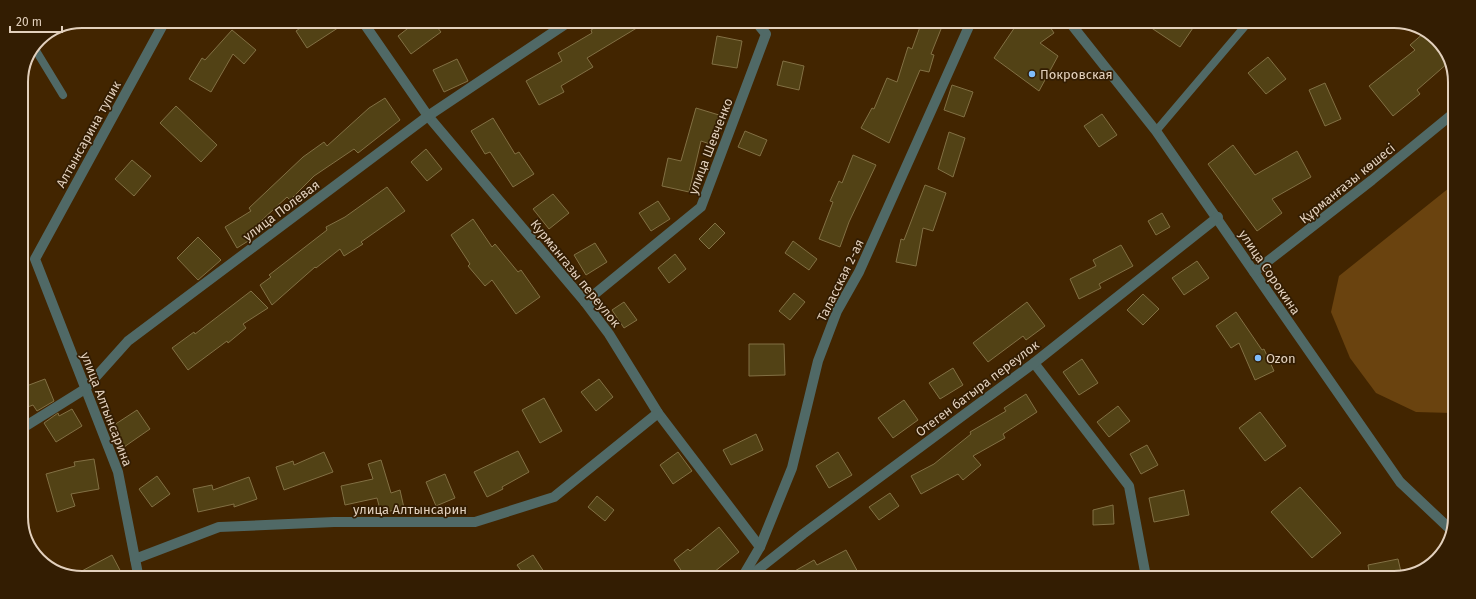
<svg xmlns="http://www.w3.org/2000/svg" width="1476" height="599" font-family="'Fira Sans',sans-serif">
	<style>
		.garden { fill: #6a430f }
		.building { fill: #524215; stroke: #827044 }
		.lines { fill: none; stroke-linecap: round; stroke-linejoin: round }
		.service { stroke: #506966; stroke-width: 8 }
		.minor { stroke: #506966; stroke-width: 10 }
		.tertiary { stroke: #506966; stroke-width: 10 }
		.poi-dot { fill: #7fbdfa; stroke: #331d02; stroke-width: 1.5 }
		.labels { text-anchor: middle; stroke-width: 3.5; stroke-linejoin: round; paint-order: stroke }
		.poi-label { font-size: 13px; fill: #e2d0bd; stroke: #331d02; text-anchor: start }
		.street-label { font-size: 13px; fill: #e2d0bd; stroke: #331d02 }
		.rim { fill: none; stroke: #e2d0bd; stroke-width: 2 }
	</style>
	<rect width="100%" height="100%" fill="#422500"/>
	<path class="garden" d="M 1454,184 L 1452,413 L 1416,412 L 1376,393 L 1350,358 L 1331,312 L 1339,276 Z"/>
	<g class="building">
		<path d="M 309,22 L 347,22 L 307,48 L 296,31 Z"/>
		<path d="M 416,22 L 433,22 L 441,32 L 411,54 L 398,36 Z"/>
		<path d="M 603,23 L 645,23 L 587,58 L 593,67 L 561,86 L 564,92 L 539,105 L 526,81 L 562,61 L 558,53 L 592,33 L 591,30 Z"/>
		<path d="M 921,24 L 943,24 L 931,54 L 934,55 L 929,72 L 920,70 L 889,143 L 861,128 L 872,108 L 874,109 L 887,78 L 897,82 L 908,47 L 912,49 Z"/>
		<path d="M 1017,24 L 1048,24 L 1054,33 L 1040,43 L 1058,56 L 1039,91 L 994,58 Z"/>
		<path d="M 1147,25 L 1195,25 L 1180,47 Z"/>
		<path d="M 232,30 L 256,50 L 244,64 L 233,54 L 211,92 L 189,79 L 202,58 L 205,60 Z"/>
		<path d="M 1425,32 L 1445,48 L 1449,62 L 1417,90 L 1420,94 L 1393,116 L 1369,86 L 1415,50 L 1410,45 Z"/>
		<path d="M 717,36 L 742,41 L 737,68 L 712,64 Z"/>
		<path d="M 1268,57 L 1286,79 L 1266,94 L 1248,73 Z"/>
		<path d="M 457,59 L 468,81 L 444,92 L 433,70 Z"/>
		<path d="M 783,61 L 804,66 L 799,90 L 777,85 Z"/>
		<path d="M 1325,83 L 1341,119 L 1325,126 L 1309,90 Z"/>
		<path d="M 952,85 L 973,92 L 964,117 L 944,110 Z"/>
		<path d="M 385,98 L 400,120 L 358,153 L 354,149 L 314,176 L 290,200 L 287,197 L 249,232 L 253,238 L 237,248 L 225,227 L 251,211 L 249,208 L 303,157 L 324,142 L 327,146 L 369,108 Z"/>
		<path d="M 176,106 L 217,145 L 201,162 L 160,123 Z"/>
		<path d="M 696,108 L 719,115 L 710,144 L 701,141 L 689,192 L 662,186 L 668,158 L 681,161 Z"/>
		<path d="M 1102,114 L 1117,135 L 1099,147 L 1084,126 Z"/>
		<path d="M 493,118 L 515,154 L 519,152 L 534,174 L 513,187 L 490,152 L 485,154 L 471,131 Z"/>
		<path d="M 745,131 L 767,140 L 760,156 L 738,147 Z"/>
		<path d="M 949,132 L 965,138 L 953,177 L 938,169 Z"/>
		<path d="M 1233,145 L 1255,175 L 1297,151 L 1311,177 L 1272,199 L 1282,213 L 1257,231 L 1208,164 Z"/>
		<path d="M 426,149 L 442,169 L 427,181 L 411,162 Z"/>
		<path d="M 853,155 L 876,165 L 849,222 L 840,247 L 819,239 L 833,202 L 830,201 L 839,181 L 842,183 Z"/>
		<path d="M 132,160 L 151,176 L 134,196 L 115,179 Z"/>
		<path d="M 925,185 L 946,193 L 933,231 L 923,228 L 916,266 L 896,262 L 901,239 L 904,240 Z"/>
		<path d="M 387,187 L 405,211 L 361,242 L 363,244 L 344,256 L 340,249 L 316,268 L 315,267 L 272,305 L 260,285 L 271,277 L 269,275 L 327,230 L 326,227 L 345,217 Z"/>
		<path d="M 553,194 L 569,213 L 549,229 L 533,209 Z"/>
		<path d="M 658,201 L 670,219 L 651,231 L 639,213 Z"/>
		<path d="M 1162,213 L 1170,227 L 1156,235 L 1148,221 Z"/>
		<path d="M 473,219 L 492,247 L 495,244 L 518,272 L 521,270 L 540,297 L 516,314 L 492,280 L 485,286 L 468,266 L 470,264 L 451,235 Z"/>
		<path d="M 715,223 L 725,233 L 709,249 L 699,239 Z"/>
		<path d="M 198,237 L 221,260 L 198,280 L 177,258 Z"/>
		<path d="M 793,241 L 817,259 L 809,270 L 785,253 Z"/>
		<path d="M 595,243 L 607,262 L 586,275 L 574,255 Z"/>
		<path d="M 1121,245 L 1133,266 L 1099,284 L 1101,288 L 1079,299 L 1070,279 L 1096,266 L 1093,260 Z"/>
		<path d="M 675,254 L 686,269 L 669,283 L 658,268 Z"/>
		<path d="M 1197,261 L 1209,278 L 1184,295 L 1172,278 Z"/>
		<path d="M 251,291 L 268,308 L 243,324 L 246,328 L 228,343 L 227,341 L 188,370 L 172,348 L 194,332 L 195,334 Z"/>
		<path d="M 794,293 L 805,302 L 790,320 L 779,311 Z"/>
		<path d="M 1143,294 L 1159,309 L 1143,325 L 1127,310 Z"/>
		<path d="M 624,302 L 637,320 L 624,328 L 612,310 Z"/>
		<path d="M 1027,302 L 1045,326 L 1026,340 L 1023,336 L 988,362 L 973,343 Z"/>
		<path d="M 1236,312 L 1262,350 L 1264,349 L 1274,371 L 1255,380 L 1239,343 L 1231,348 L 1216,326 Z"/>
		<path d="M 749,344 L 784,344 L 785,375 L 749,376 Z"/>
		<path d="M 1082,359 L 1098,383 L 1079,395 L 1063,372 Z"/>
		<path d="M 953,368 L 963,385 L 940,399 L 929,383 Z"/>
		<path d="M 45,379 L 54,401 L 37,411 L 33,405 L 25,408 L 21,398 L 21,388 Z"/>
		<path d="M 599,379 L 613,397 L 596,411 L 581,392 Z"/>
		<path d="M 1026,394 L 1037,412 L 1003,434 L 1005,438 L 973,456 L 981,465 L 963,480 L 958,474 L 921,494 L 911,476 L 934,464 L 971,434 L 970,432 L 1006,411 L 1004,408 Z"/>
		<path d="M 544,398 L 562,431 L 540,443 L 522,410 Z"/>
		<path d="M 904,400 L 918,420 L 893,438 L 878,418 Z"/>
		<path d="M 1118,406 L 1130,421 L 1109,437 L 1097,422 Z"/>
		<path d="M 72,409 L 82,426 L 56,442 L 44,423 L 58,413 L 59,416 Z"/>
		<path d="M 137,410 L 150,429 L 124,447 L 111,427 Z"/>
		<path d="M 1260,412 L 1286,446 L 1265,461 L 1239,428 Z"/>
		<path d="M 756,434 L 763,450 L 731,465 L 723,450 Z"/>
		<path d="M 1147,445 L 1158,465 L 1141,474 L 1130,454 Z"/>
		<path d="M 518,451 L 529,472 L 502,487 L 503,489 L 487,497 L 474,472 Z"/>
		<path d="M 324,452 L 333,472 L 284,490 L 276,467 L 293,461 L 294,465 Z"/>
		<path d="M 678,452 L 692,471 L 673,484 L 660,465 Z"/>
		<path d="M 838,452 L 852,475 L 829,488 L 816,466 Z"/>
		<path d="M 94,459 L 99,489 L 71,494 L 75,506 L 57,512 L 46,474 L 75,466 L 74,462 Z"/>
		<path d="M 381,460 L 391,493 L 400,490 L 404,508 L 381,513 L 377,498 L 345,505 L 341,486 L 373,479 L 368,464 Z"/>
		<path d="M 445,474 L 455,498 L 436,506 L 426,482 Z"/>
		<path d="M 157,476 L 170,494 L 152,507 L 139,489 Z"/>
		<path d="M 249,477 L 257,499 L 234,507 L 234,504 L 198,512 L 193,489 L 212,485 L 213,490 Z"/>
		<path d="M 1300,487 L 1341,533 L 1312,558 L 1271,512 Z"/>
		<path d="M 1184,490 L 1189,515 L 1154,522 L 1149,498 Z"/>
		<path d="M 890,493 L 899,506 L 879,520 L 869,507 Z"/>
		<path d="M 597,496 L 614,510 L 605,521 L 588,507 Z"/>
		<path d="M 1113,505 L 1114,524 L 1093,525 L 1093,510 Z"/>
		<path d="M 719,527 L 739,552 L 709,576 L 685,576 L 674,560 L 688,549 L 690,551 Z"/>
		<path d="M 846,550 L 860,576 L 786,576 L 814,560 L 817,565 Z"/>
		<path d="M 112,555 L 122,574 L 78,573 Z"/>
		<path d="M 533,555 L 546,575 L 524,575 L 517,565 Z"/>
		<path d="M 1398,559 L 1402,576 L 1394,578 L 1370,578 L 1368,565 Z"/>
	</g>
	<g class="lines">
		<g class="service">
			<path d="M 35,49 L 63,95"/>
			<path d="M 1156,131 L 1246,25"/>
		</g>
		<g class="minor">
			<path d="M 363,22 L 428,116 L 585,302 L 609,334 L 658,413 L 760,547"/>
			<path d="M 1071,24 L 1156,131 L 1400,482 L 1451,530"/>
			<path d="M 1254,272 L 1372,180 L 1455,112"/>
			<path d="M 585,302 L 701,207 L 766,34 L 757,23"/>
			<path d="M 1034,363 L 1129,486 L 1146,577"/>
			<path d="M 21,429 L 85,389 L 128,341 L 428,116 L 567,23"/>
			<path d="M 135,559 L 219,527 L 334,522 L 475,522 L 554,497 L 658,413"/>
			<path d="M 138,574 L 118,472 L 35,259 L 165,21"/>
			<path d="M 750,576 L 803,534 L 1034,363 L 1218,217"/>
		</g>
		<path class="tertiary" d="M 743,576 L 760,547 L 792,468 L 818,361 L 837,311 L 859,272 L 970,24"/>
	</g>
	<g class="poi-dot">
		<circle cx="1032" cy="74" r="4"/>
		<circle cx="1258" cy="358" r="4"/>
	</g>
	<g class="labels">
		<g class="poi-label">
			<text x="1040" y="79">Покровская</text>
			<text x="1266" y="363">Ozon</text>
		</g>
		<g class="street-label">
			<text transform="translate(88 134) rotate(-61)" y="5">Алтынсарина тупик</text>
			<text transform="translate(710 146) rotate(-69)" y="5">улица Шевченко</text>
			<text transform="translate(1347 183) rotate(-39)" y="5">Құрманғазы көшесі</text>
			<text transform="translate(281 210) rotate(-37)" y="5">улица Полевая</text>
			<text transform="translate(1270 272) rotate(56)" y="5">улица Сорокина</text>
			<text transform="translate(576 273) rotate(51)" y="5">Курмангазы переулок</text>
			<text transform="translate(840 280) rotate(-64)" y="5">Таласская 2-ая</text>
			<text transform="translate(977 388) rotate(-37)" y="5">Отеген батыра переулок</text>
			<text transform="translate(107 409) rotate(69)" y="5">улица Алтынсарина</text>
			<text x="410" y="514">улица Алтынсарин</text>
		</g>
	</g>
	<path d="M0 0H1476V599H0ZM82 28H1394A54 54 0 0 1 1448 82V517A54 54 0 0 1 1394 571H82A54 54 0 0 1 28 517V82A54 54 0 0 1 82 28Z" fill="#331d02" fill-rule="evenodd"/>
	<path class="rim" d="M82 28H1394A54 54 0 0 1 1448 82V517A54 54 0 0 1 1394 571H82A54 54 0 0 1 28 517V82A54 54 0 0 1 82 28Z"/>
	<path d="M10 26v6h52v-6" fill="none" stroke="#e2d0bd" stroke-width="2"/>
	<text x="16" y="26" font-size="12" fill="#e2d0bd" stroke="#331d02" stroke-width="3" paint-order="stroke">20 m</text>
</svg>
